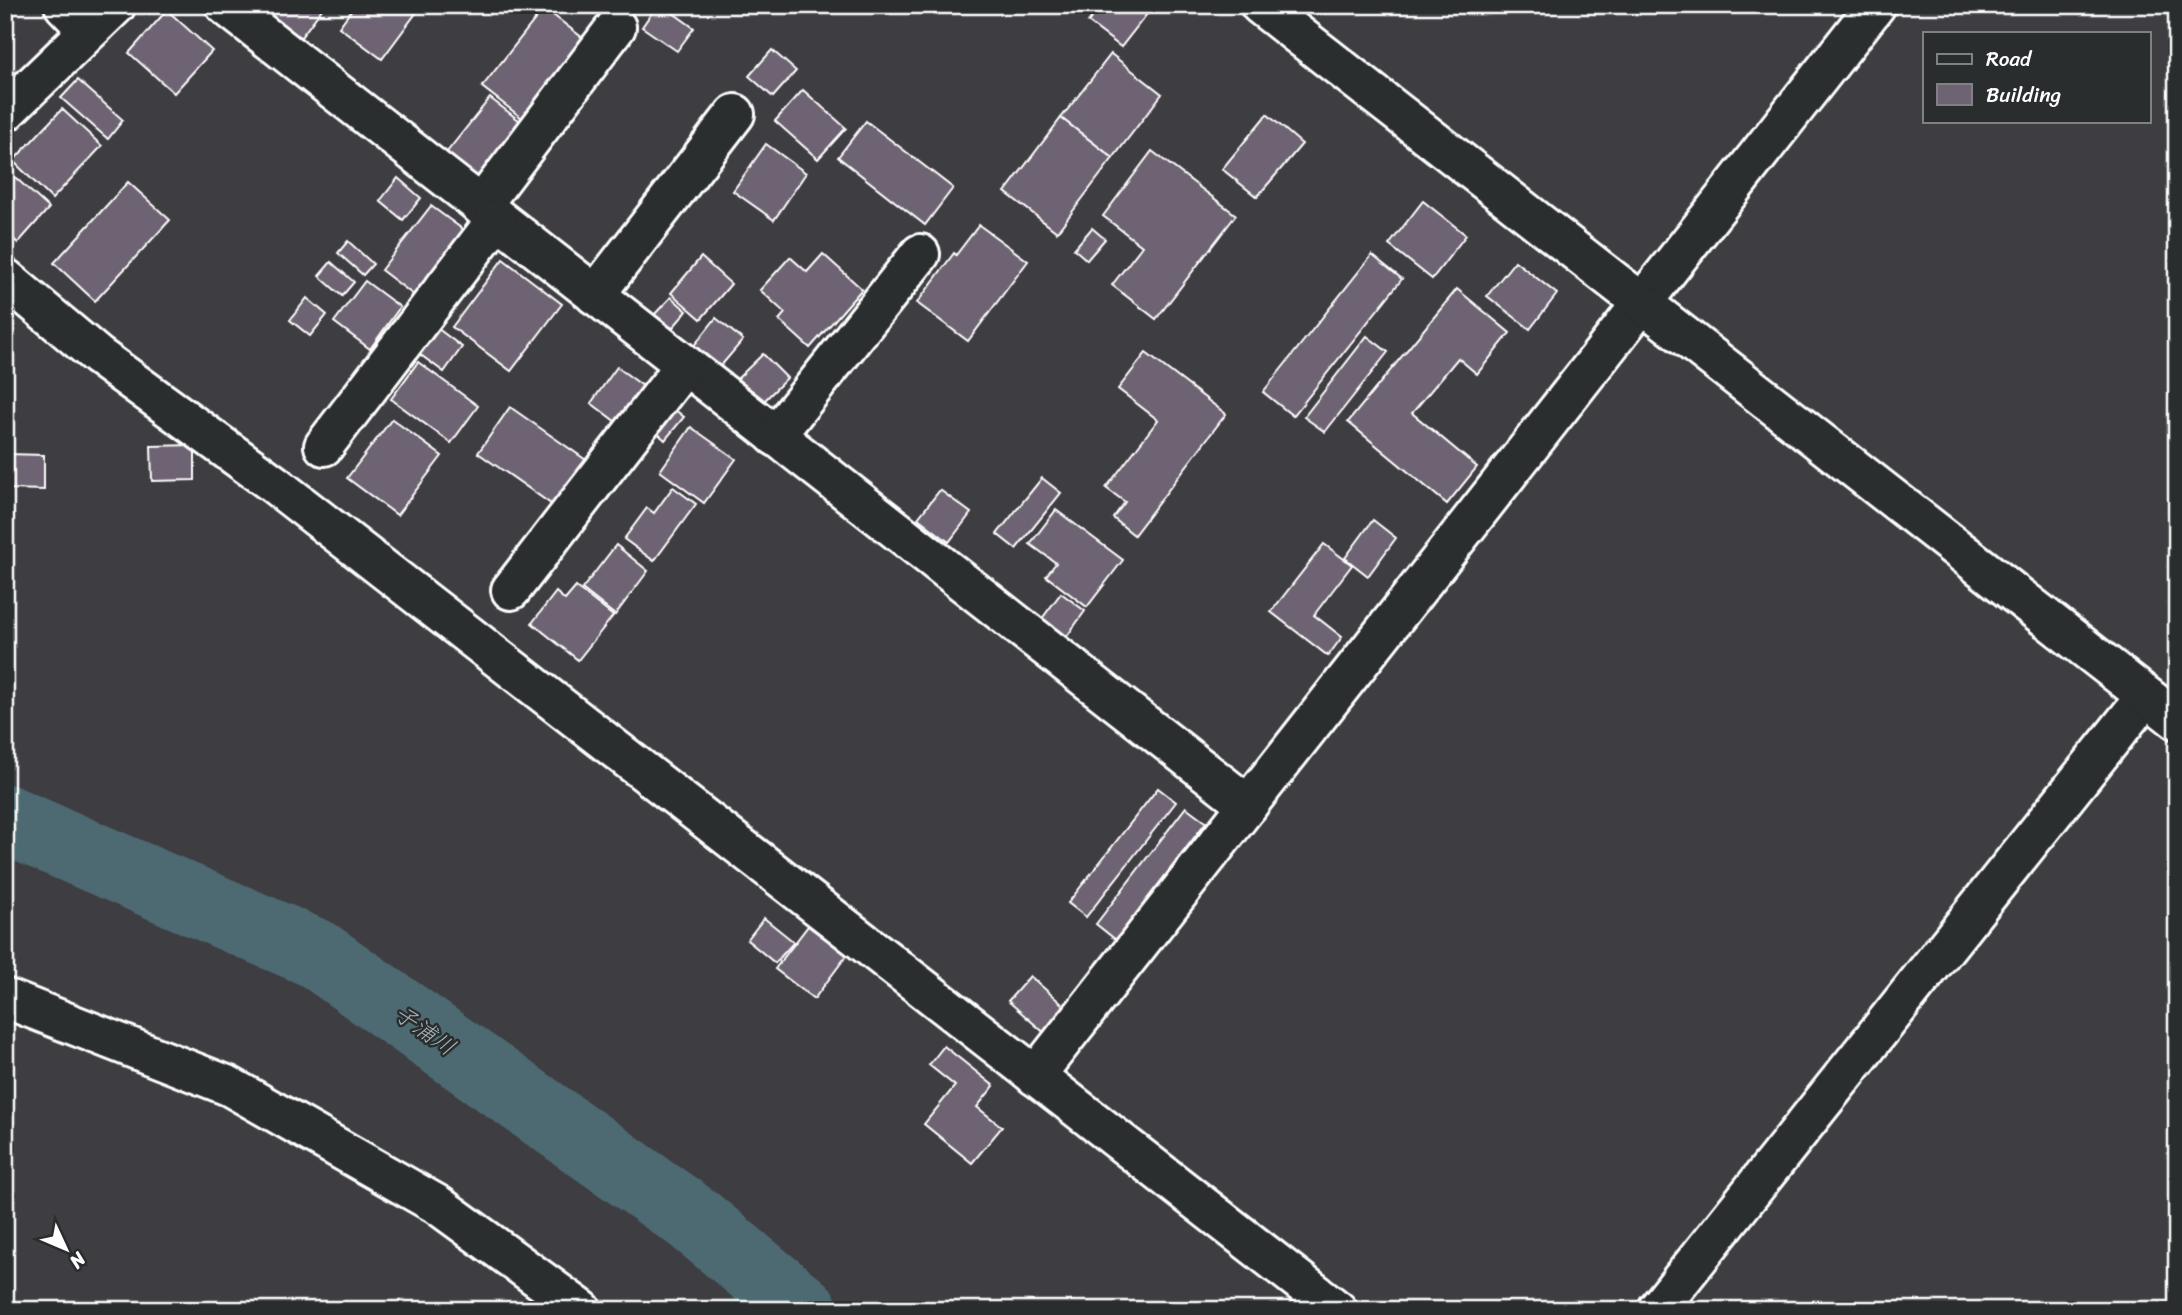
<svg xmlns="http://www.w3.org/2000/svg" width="2182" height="1315" font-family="Sriracha,'Klee One',sans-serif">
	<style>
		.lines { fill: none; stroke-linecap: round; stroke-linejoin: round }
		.river { stroke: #4e6b72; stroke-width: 70 }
		.building { fill: #6e6372; stroke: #fff; stroke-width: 2 }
		.minor-casing { stroke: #fff; stroke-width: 44 }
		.tertiary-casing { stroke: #fff; stroke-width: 44 }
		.minor { stroke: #2a2d2e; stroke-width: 38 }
		.tertiary { stroke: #2a2d2e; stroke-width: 38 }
		.labels { text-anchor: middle; stroke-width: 5; stroke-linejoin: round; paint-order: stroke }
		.water-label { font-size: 23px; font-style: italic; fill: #a6b5b8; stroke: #2a2d2e }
	</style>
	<rect width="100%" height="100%" fill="#3e3d42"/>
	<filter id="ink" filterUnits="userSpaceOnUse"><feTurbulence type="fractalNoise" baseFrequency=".0143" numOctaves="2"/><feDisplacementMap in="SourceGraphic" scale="14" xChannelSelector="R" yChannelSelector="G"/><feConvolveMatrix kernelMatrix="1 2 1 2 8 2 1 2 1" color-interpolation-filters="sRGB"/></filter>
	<g filter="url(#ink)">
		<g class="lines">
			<path class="river" d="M 5,819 L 317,954 L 692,1218 L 803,1310"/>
		</g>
		<g class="building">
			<path d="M 274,5 L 325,5 L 298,41 L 266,16 Z"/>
			<path d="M 355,5 L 422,5 L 382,59 L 339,27 Z"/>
			<path d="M 629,5 L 643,5 L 637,12 Z"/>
			<path d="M 657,5 L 662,5 L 694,28 L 677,51 L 642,27 Z"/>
			<path d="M 1102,5 L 1154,5 L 1121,47 L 1088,22 Z"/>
			<path d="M 544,8 L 588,42 L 527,122 L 482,87 Z"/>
			<path d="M 167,10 L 212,51 L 174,93 L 129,53 Z"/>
			<path d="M 772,50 L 796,71 L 773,97 L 749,76 Z"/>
			<path d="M 1111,54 L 1162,94 L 1113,158 L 1061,118 Z"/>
			<path d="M 78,80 L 123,120 L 108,139 L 61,98 Z"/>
			<path d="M 803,90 L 846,128 L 818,159 L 775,121 Z"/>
			<path d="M 490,98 L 524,124 L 477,184 L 443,157 Z"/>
			<path d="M 62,109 L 102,146 L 52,199 L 13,161 Z"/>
			<path d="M 1267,114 L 1302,144 L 1257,197 L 1222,169 Z"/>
			<path d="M 1061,118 L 1113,158 L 1057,232 L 1005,192 Z"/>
			<path d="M 866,121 L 953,188 L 925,225 L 838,157 Z"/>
			<path d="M 766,144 L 806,173 L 774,220 L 733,191 Z"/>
			<path d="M 1152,151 L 1236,215 L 1156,319 L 1112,285 L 1142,246 L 1103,216 Z"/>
			<path d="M 6,169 L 49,208 L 18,243 L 5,232 Z"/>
			<path d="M 398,178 L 421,198 L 403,220 L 380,201 Z"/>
			<path d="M 128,182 L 170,220 L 95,301 L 54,263 Z"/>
			<path d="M 1423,201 L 1466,235 L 1432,279 L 1389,245 Z"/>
			<path d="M 431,206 L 465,231 L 415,296 L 381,270 Z"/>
			<path d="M 979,225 L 1028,261 L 968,341 L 917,303 L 954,253 L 956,255 Z"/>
			<path d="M 1092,228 L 1105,239 L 1087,260 L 1074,249 Z"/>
			<path d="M 348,241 L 373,264 L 363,275 L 338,253 Z"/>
			<path d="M 823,254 L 862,289 L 810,348 L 779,320 L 785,313 L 760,290 L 790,257 L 807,272 Z"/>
			<path d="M 1372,255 L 1402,279 L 1293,416 L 1263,392 Z"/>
			<path d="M 701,257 L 731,284 L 701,319 L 671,293 Z"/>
			<path d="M 503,259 L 562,304 L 511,371 L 452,327 Z"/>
			<path d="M 1515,261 L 1557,294 L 1530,329 L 1487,296 Z"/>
			<path d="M 331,262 L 354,282 L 342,296 L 319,276 Z"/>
			<path d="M 365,281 L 400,307 L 370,349 L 334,322 Z"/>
			<path d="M 1457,289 L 1510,333 L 1477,374 L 1458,358 L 1412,413 L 1477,467 L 1447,504 L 1348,422 Z"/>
			<path d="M 671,297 L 687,311 L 669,332 L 652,317 Z"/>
			<path d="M 307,298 L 327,315 L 310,336 L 290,320 Z"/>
			<path d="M 716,318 L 743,340 L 719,368 L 693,347 Z"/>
			<path d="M 437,328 L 462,347 L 444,372 L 418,353 Z"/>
			<path d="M 1367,336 L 1388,352 L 1325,432 L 1304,417 Z"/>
			<path d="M 1146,353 L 1226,414 L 1134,535 L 1113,518 L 1125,502 L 1106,488 L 1158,420 L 1118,389 Z"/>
			<path d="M 763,354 L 787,378 L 762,403 L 737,379 Z"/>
			<path d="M 418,362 L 478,406 L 451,443 L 391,399 Z"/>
			<path d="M 617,367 L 647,389 L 620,425 L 591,403 Z"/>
			<path d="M 510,407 L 586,460 L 554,506 L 478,453 Z"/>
			<path d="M 674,409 L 684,417 L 665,440 L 655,431 Z"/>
			<path d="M 392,419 L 442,456 L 397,515 L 347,478 Z"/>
			<path d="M 691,427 L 736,459 L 704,503 L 660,471 Z"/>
			<path d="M 195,445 L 195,480 L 152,481 L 151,446 Z"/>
			<path d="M 7,454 L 44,455 L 44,490 L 7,489 Z"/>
			<path d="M 1042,478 L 1061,493 L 1016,549 L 997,534 Z"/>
			<path d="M 673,487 L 696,504 L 654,561 L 624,539 L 647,508 L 654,513 Z"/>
			<path d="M 940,490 L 971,513 L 949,542 L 918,518 Z"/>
			<path d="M 1056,510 L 1123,560 L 1087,607 L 1046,576 L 1056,563 L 1030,544 Z"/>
			<path d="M 1373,520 L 1396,538 L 1368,576 L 1345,558 Z"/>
			<path d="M 1324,544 L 1352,565 L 1314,615 L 1342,637 L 1328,656 L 1271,612 Z"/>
			<path d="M 616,545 L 648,571 L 615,615 L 582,589 Z"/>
			<path d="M 576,587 L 613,616 L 578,660 L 532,623 L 556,592 L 565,600 Z"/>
			<path d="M 1061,593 L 1085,611 L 1065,639 L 1041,620 Z"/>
			<path d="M 1158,788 L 1176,802 L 1086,917 L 1068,903 Z"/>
			<path d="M 1186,807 L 1206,822 L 1116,940 L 1096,924 Z"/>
			<path d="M 764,918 L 794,942 L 775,963 L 747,940 Z"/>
			<path d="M 808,926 L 847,955 L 814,999 L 775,969 Z"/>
			<path d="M 1030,976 L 1070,1011 L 1048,1036 L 1008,1001 Z"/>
			<path d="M 944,1046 L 994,1086 L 977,1107 L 1002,1127 L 972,1163 L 924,1124 L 955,1086 L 929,1065 Z"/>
		</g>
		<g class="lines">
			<defs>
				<g id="minor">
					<path d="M 64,5 L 88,30"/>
					<path d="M 225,5 L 1248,805"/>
					<path d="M 5,112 L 116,5"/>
					<path d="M 481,206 L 616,27"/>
					<path d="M 5,278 L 98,356 L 274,484 L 1337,1310"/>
					<path d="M 595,295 L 735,114"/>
					<path d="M 775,436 L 920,254"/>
					<path d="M 324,446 L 497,219"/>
					<path d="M 511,590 L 685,365"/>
					<path d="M 1035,1076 L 1876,5"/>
					<path d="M 1657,1310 L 2146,696"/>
				</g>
				<g id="tertiary">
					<path d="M 1260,5 L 2177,720"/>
					<path d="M 5,998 L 229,1086 L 438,1205 L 582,1310"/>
				</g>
			</defs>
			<use href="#minor" class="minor-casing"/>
			<use href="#tertiary" class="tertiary-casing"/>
			<use href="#minor" class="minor"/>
			<use href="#tertiary" class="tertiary"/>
		</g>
	</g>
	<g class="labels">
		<g class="water-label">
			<text transform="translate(425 1030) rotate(35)" y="8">子浦川</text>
		</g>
	</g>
	<rect width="2182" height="1315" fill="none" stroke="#2a2d2e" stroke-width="28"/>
	<rect x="14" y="14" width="2154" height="1287" fill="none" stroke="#fff" stroke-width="2.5" filter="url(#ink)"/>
	<rect x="1923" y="32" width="228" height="91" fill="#2a2d2e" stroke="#7f8182" stroke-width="2"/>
	<rect x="1937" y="54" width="35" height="10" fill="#2a2d2e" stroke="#7f8182" stroke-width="2"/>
	<text x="1986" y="66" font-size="21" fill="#ffffff">Road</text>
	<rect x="1937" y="84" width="35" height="21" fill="#6e6372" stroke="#7f8182" stroke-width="2"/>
	<text x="1986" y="102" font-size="21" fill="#ffffff">Building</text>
	<g transform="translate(66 1249) rotate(134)" stroke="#2a2d2e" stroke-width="5" paint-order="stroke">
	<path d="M0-5L12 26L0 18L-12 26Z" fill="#ffffff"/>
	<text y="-10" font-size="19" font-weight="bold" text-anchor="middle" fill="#ffffff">N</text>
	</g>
</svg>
